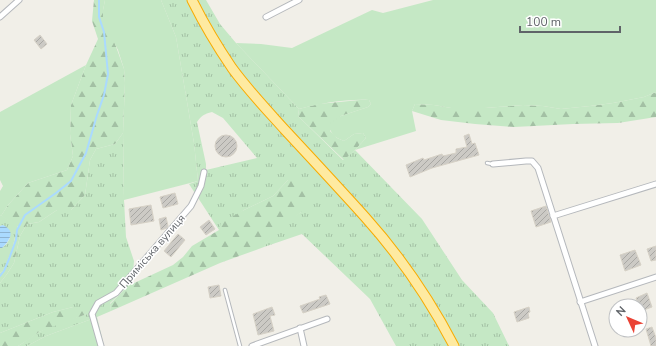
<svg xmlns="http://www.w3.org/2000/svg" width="656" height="346" font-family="'Nunito Sans',sans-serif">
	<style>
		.grass { fill: url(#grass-tufts); fill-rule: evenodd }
		.forest { fill: url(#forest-firs) }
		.green { fill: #c5e8c5 }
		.water { fill: url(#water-rules) }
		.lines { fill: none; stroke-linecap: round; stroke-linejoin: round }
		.stream { stroke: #aadaff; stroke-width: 2 }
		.building { fill: url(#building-hatch); stroke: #d6d1c6 }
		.service-casing { stroke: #b5b8bc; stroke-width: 4.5 }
		.minor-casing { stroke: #b5b8bc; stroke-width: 7 }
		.trunk-casing { stroke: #f9ab00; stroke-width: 11 }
		.service { stroke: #fff; stroke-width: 2.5 }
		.minor { stroke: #fff; stroke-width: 5 }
		.trunk { stroke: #feeaa1; stroke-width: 9 }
		.labels { text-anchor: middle; stroke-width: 3; stroke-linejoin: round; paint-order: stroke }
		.street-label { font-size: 11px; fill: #5f6368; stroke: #fff }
	</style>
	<defs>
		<pattern id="grass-tufts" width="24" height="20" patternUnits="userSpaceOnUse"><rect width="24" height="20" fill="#c5e8c5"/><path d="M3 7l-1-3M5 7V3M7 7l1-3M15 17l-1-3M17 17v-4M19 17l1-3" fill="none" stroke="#a3c0a4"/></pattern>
		<pattern id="forest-firs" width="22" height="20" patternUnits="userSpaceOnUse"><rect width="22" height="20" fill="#c5e8c5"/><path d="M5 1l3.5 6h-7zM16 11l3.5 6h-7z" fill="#a3c0a4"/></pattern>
		<pattern id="water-rules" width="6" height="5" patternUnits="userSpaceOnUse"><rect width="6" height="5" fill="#aadaff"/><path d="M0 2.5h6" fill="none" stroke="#8eb4d2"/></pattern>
		<pattern id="building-hatch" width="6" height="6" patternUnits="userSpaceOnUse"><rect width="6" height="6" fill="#cccac5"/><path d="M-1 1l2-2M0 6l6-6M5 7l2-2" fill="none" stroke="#a9a8a4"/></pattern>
	</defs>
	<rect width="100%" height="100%" fill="#f1efe8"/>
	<g class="grass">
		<path d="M 161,0 L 206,0 L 220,24 L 236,43 L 299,109 L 298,116 L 343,160 L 355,150 L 422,219 L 462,280 L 493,313 L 509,346 L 396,346 L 370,299 L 302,234 L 264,247 C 271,232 287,222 301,212 L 288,180 L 273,196 L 244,210 L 219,230 L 189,184 L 198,181 L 194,143 L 176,37 ZM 212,112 L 223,118 L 257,158 L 206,170 L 206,164 L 197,122 C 201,116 204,114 212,112 Z"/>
		<path d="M 123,133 L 124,200 L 126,237 L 134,261 L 132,284 L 124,290 L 110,303 L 111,311 L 97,317 L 46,336 L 27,346 L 18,346 C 25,342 32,336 39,332 C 54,324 71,319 87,314 L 73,307 L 53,312 L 0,333 L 0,283 L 7,274 L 14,263 L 20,236 L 27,224 L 39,222 L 57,210 L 71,210 L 85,195 L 90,160 L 96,149 L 115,144 Z"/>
		<path d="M 0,215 L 18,225 L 12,250 L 3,271 L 0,273 L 0,248 C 5,247 8,242 10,238 L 3,225 L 0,226 Z"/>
	</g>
	<g class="forest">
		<path d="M 94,0 L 105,0 L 103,10 L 124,69 L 125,83 L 123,133 L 115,144 L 96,149 L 90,160 L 85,195 L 71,210 L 57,210 L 39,222 L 27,224 L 20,236 L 14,263 L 7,274 L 0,283 L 0,273 L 3,271 L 12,250 L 18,226 L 1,216 L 8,205 L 28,183 L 67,170 L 73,156 L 70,134 L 71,105 L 86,65 L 98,39 L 92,21 Z"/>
		<path d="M 656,92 L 656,117 L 618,123 L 573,124 L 514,127 L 475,124 L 441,120 L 412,111 L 415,104 L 434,105 L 451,108 L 485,108 L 523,105 L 543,106 L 561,109 L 590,106 L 613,103 L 644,97 Z"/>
		<path d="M 360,100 L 369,100 L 371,104 L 368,107 L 341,116 L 330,131 L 337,138 L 344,141 L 354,134 L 363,133 L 366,138 L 355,150 L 344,160 L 298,116 L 299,109 L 318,104 Z"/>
		<path d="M 288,180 L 299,181 L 313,195 C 309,201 305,208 300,213 C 287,224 272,232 264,247 L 220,263 L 111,311 L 110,304 L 124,290 L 132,284 L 173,265 L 183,257 L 192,246 L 219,230 L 221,223 L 244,210 L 273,196 Z"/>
		<path d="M 73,307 L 86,307 L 87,314 L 73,319 L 39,332 L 28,340 L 18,346 L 0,346 L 0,333 L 53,312 Z"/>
	</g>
	<g class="green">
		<path d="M 105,0 L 161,0 L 176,37 L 194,143 L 198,181 L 124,200 L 123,133 L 125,83 L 124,69 L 118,50 L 103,21 L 103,10 Z"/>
		<path d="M 433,0 L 656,0 L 656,92 L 644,97 L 613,103 L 590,106 L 561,109 L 543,106 L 523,105 L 485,108 L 451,108 L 434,105 L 415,104 L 412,111 L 416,131 L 355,150 L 366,138 L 363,133 L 354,134 L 344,141 C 334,137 331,135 329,124 L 341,116 L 368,107 L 371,104 L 369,100 C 346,99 322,103 299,109 L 236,43 L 261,44 L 292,48 L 372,10 L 383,13 Z"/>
		<path d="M 86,65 L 71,105 L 70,134 L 73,156 L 67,170 L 28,183 L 8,205 L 1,216 L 0,215 L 0,191 L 3,186 L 0,180 L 0,112 Z"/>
		<path d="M 97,317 L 104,346 L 27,346 L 46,336 Z"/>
	</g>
	<path class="water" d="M 3,225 C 16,231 10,240 2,248 L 0,248 L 0,226 Z"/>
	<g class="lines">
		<path class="stream" d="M 0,276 L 4,271 L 9,259 L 16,240 L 17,230 L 25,215 L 56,193 L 71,181 L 86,153 L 97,115 L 104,95 L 108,74 L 104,32 L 99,17 L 99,0"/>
	</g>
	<g class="building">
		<path d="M 40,35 L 47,44 L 41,49 L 34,40 Z"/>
		<path d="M 469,134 L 472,144 L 475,143 L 479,155 L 432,168 L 410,177 L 406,165 L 423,158 L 424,160 L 442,154 L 443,156 L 456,153 L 456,149 L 467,147 L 464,136 Z"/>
		<circle cx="226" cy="146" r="11"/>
		<path d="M 175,193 L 178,204 L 163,208 L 160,197 Z"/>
		<path d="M 151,205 L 154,221 L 131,225 L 129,209 Z"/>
		<path d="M 546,206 L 551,222 L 536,227 L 531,211 Z"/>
		<path d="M 166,217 L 168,226 L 167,228 L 161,230 L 159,219 Z"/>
		<path d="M 209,220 L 215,229 L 206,235 L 200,227 Z"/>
		<path d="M 178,234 L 185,240 L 171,257 L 164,251 Z"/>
		<path d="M 656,246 L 656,260 L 651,261 L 647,249 Z"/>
		<path d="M 635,250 L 641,265 L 625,271 L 620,255 Z"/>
		<path d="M 219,285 L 221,296 L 210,298 L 208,287 Z"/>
		<path d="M 647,293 L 652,307 L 641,311 L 640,306 L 639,306 L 636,298 Z"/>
		<path d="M 326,295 L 330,304 L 303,313 L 300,306 L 320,299 L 319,297 Z"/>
		<path d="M 272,307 L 275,315 L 270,316 L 274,331 L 258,335 L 253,314 Z"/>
		<path d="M 529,307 L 530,312 L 528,313 L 529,318 L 517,322 L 514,312 Z"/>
		<path d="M 652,327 L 656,338 L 656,346 L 651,346 L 646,329 Z"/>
	</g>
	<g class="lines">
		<defs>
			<g id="service">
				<path d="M 487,163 L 492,164"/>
				<path d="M 225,290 L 240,346"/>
			</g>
			<g id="minor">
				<path d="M 0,17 L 19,0"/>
				<path d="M 266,17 L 299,0"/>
				<path d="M 493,164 L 526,161 L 532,161 L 538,168 L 595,346"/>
				<path d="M 553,216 L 656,184"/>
				<path d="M 580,302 L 656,277"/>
				<path d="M 300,328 L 304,346"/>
				<path d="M 101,346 L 92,314 L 98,303 L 116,293 L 191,206 L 201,186 L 204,172"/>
				<path d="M 252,346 L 327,319"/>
			</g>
			<path id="trunk" d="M 192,0 C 204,24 217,46 232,68 C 248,90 267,110 285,130 C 312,159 339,188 365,217 C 400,256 430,300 454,346"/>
		</defs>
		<use href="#service" class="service-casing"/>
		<use href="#minor" class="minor-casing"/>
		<use href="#trunk" class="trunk-casing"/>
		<use href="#service" class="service"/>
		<use href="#minor" class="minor"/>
		<use href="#trunk" class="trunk"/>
	</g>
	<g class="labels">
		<g class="street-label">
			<text transform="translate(152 251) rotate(-49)" y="4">Приміська вулиця</text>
		</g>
	</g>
	<g transform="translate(628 318) rotate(314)"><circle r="19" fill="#ffffff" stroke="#bfc1c3"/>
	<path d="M0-3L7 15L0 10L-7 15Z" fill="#ea4335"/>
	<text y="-6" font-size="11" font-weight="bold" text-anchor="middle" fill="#5f6368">N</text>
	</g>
	<path d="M520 26v6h100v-6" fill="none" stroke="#5f6368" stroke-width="2"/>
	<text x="526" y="26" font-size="12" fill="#5f6368" stroke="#ffffff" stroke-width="3" paint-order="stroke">100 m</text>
</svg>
